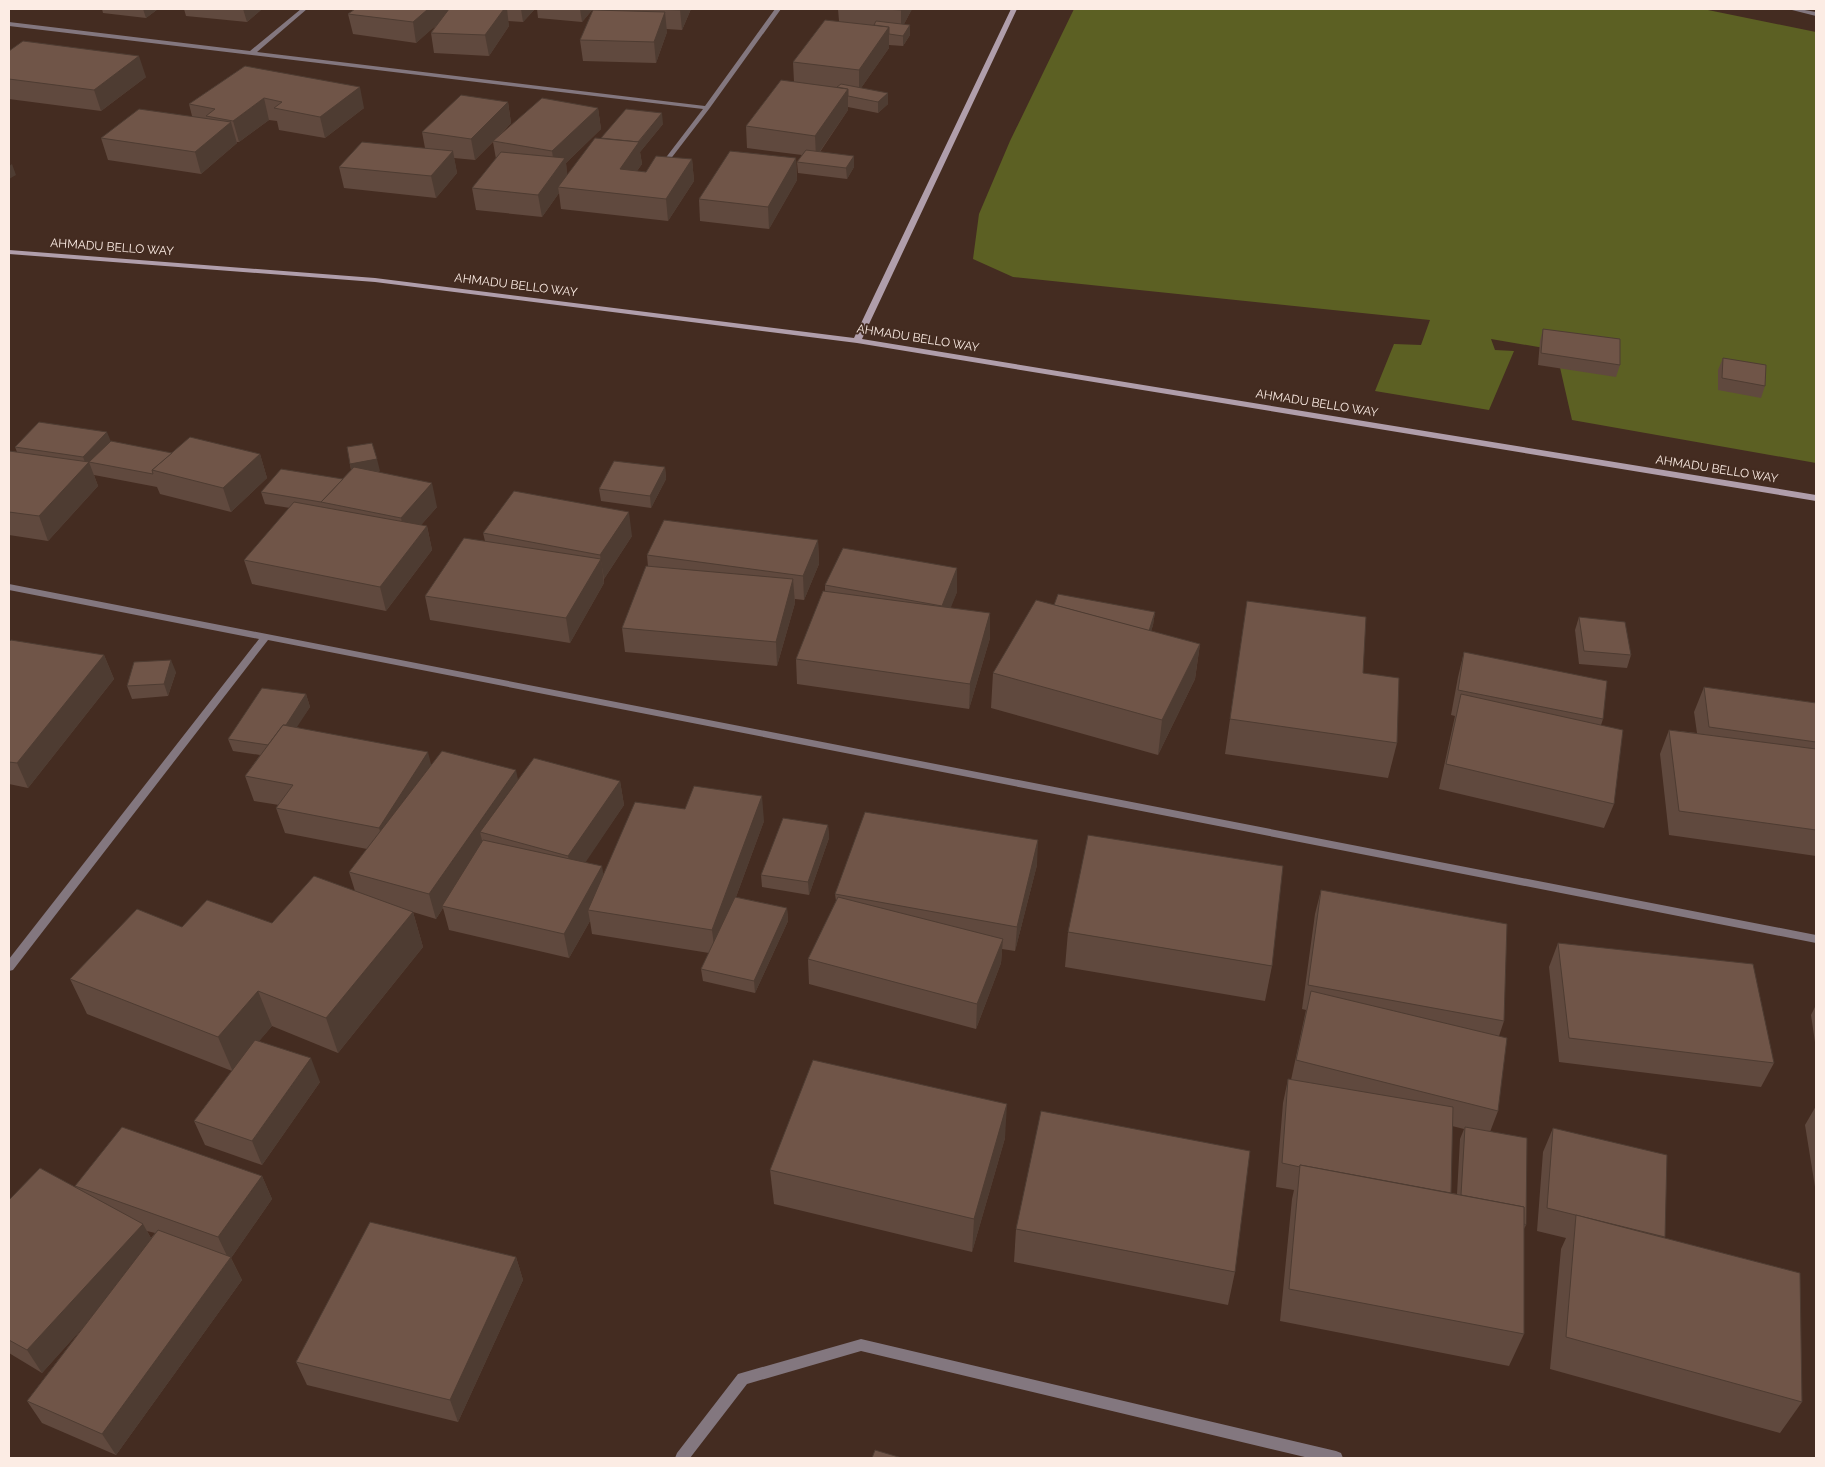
<svg xmlns="http://www.w3.org/2000/svg" width="1825" height="1467" font-family="Raleway,sans-serif">
	<style>
		.green { fill: #5c6023 }
		.lines { fill: none; stroke-linecap: round; stroke-linejoin: round }
		.street { fill: #83777f; fill-rule: evenodd }
		.secondary { fill: #b09eab; fill-rule: evenodd }
		.wall { fill: #60493e; fill-rule: evenodd }
		.shaded-wall { fill: #4e3c32 }
		.building { fill: #705548; stroke: #4e3c32 }
		.labels { text-anchor: middle; stroke-width: 4; stroke-linejoin: round; paint-order: stroke }
		.far-street-label { font-size: 12px; fill: #fcece4; stroke: #442c21 }
	</style>
	<rect width="100%" height="100%" fill="#442c21"/>
	<path class="green" d="M 1074,9 L 1703,9 L 1816,32 L 1816,463 L 1572,420 L 1556,350 L 1491,339 L 1495,350 L 1514,351 L 1489,410 L 1375,391 L 1394,344 L 1421,345 L 1430,320 L 1013,277 L 973,259 L 979,214 L 1010,141 Z"/>
	<g class="lines">
		<g class="street">
			<path d="M 301,9 L 307,9 L 257,52 L 705,106 L 775,9 L 781,9 L 709,109 L 666,165 L 664,166 L 661,164 L 703,109 L 9,26 L 9,22 L 250,51 Z"/>
			<path d="M 1788,9 L 1799,9 L 1816,12 L 1816,16 Z"/>
			<path d="M 9,584 L 1816,935 L 1816,943 L 268,640 L 13,970 L 9,971 L 9,959 L 259,639 L 9,590 Z"/>
			<path d="M 861,1339 L 1336,1451 L 1341,1453 L 1343,1458 L 1309,1458 L 861,1351 L 747,1384 L 690,1458 L 675,1458 L 677,1453 L 738,1374 Z"/>
		</g>
		<path class="secondary" d="M 1011,9 L 1017,9 L 862,339 L 1816,495 L 1816,501 L 857,343 L 375,282 L 9,254 L 9,250 L 375,278 L 854,338 Z"/>
	</g>
	<g class="wall">
		<path d="M 102,9 L 158,9 L 146,18 L 103,13 Z"/>
		<path d="M 184,9 L 262,9 L 247,22 L 186,16 Z"/>
		<path d="M 355,9 L 535,9 L 523,22 L 508,21 L 509,26 L 489,56 L 434,53 L 431,33 L 436,25 L 416,43 L 353,34 L 348,14 Z"/>
		<path d="M 537,9 L 593,9 L 582,22 L 538,18 Z"/>
		<path d="M 596,9 L 691,9 L 682,30 L 666,29 L 667,32 L 656,63 L 583,61 L 580,40 L 596,10 Z"/>
		<path d="M 838,9 L 912,9 L 904,24 L 910,35 L 903,46 L 889,45 L 889,48 L 861,88 L 888,104 L 878,113 L 848,107 L 848,110 L 820,152 L 854,167 L 847,179 L 798,173 L 797,162 L 802,155 L 747,148 L 746,126 L 794,82 L 793,62 L 839,21 Z"/>
		<path d="M 9,51 L 146,77 L 101,111 L 9,99 Z"/>
		<path d="M 245,66 L 364,108 L 325,138 L 279,130 L 277,121 L 269,120 L 239,142 L 237,142 L 237,143 L 201,174 L 108,160 L 101,138 L 192,116 L 189,104 Z"/>
		<path d="M 508,102 L 511,123 L 498,137 L 598,108 L 601,129 L 566,163 L 567,175 L 601,138 L 663,124 L 640,152 L 642,164 L 637,171 L 646,172 L 692,159 L 694,181 L 668,221 L 561,209 L 559,193 L 542,217 L 476,210 L 472,188 L 496,159 L 493,142 L 475,160 L 454,158 L 457,173 L 436,198 L 344,188 L 339,167 L 425,148 L 422,132 Z"/>
		<path d="M 796,158 L 797,180 L 769,229 L 700,221 L 699,199 Z"/>
		<path d="M 1543,329 L 1620,365 L 1616,377 L 1538,365 L 1540,341 Z"/>
		<path d="M 1723,358 L 1765,386 L 1761,398 L 1718,390 L 1718,370 Z"/>
		<path d="M 111,442 L 172,453 L 260,454 L 267,478 L 231,512 L 160,494 L 157,487 L 94,475 L 98,486 L 48,541 L 9,535 L 9,451 L 17,452 L 15,447 Z"/>
		<path d="M 350,464 L 380,471 L 378,472 L 437,507 L 421,525 L 427,526 L 432,550 L 386,611 L 252,584 L 244,560 L 290,508 L 265,504 L 261,492 L 343,479 L 351,470 Z"/>
		<path d="M 665,467 L 666,479 L 651,508 L 601,501 L 599,489 Z"/>
		<path d="M 483,533 L 632,536 L 604,579 L 604,583 L 570,643 L 430,620 L 425,596 L 485,541 Z"/>
		<path d="M 818,540 L 819,564 L 804,600 L 795,599 L 795,603 L 777,666 L 625,652 L 622,628 L 648,567 L 647,555 Z"/>
		<path d="M 957,568 L 957,592 L 950,608 L 990,638 L 969,709 L 797,684 L 796,659 L 825,591 L 825,585 Z"/>
		<path d="M 1247,601 L 1363,673 L 1397,743 L 1388,778 L 1225,754 Z"/>
		<path d="M 1054,605 L 1155,612 L 1153,625 L 1151,631 L 1200,644 L 1195,679 L 1158,755 L 991,708 L 993,673 Z"/>
		<path d="M 1579,617 L 1631,655 L 1627,668 L 1579,664 L 1575,630 Z"/>
		<path d="M 9,642 L 104,655 L 114,679 L 28,788 L 9,784 Z"/>
		<path d="M 1464,652 L 1603,719 L 1601,725 L 1614,804 L 1604,828 L 1439,789 L 1455,716 L 1451,715 L 1458,677 Z"/>
		<path d="M 176,672 L 168,696 L 132,699 L 127,686 Z"/>
		<path d="M 1704,687 L 1816,703 L 1816,856 L 1669,835 L 1660,754 L 1669,730 L 1697,733 L 1694,712 Z"/>
		<path d="M 306,694 L 310,707 L 296,727 L 431,764 L 518,779 L 620,781 L 624,805 L 585,862 L 603,874 L 764,821 L 736,897 L 787,908 L 788,921 L 755,993 L 703,981 L 701,969 L 709,953 L 592,934 L 590,921 L 569,958 L 449,930 L 443,908 L 436,919 L 413,912 L 423,947 L 338,1053 L 272,1026 L 259,1041 L 320,1082 L 262,1165 L 205,1145 L 194,1121 L 232,1071 L 87,1014 L 70,979 L 182,927 L 272,923 L 355,891 L 349,872 L 367,849 L 285,833 L 276,808 L 279,805 L 254,801 L 245,776 L 260,755 L 233,751 L 228,739 Z"/>
		<path d="M 828,825 L 829,838 L 809,895 L 762,887 L 761,875 Z"/>
		<path d="M 1037,865 L 1015,951 L 1002,949 L 1001,963 L 976,1029 L 809,984 L 808,959 L 836,901 L 835,894 Z"/>
		<path d="M 1321,890 L 1504,1021 L 1499,1036 L 1498,1111 L 1490,1132 L 1526,1225 L 1524,1229 L 1524,1334 L 1509,1366 L 1280,1321 L 1292,1199 L 1294,1190 L 1276,1187 L 1283,1103 L 1288,1079 L 1291,1080 L 1306,1010 L 1302,1009 L 1315,914 ZM 1452,1126 L 1464,1129 L 1460,1139 L 1457,1194 L 1451,1193 Z"/>
		<path d="M 1068,932 L 1272,966 L 1265,1001 L 1065,967 Z"/>
		<path d="M 1558,943 L 1774,1063 L 1761,1087 L 1559,1062 L 1549,967 Z"/>
		<path d="M 1816,1005 L 1816,1049 L 1811,1015 Z"/>
		<path d="M 1816,1106 L 1816,1193 L 1805,1125 Z"/>
		<path d="M 1553,1128 L 1665,1237 L 1664,1238 L 1802,1402 L 1780,1433 L 1550,1369 L 1561,1249 L 1566,1238 L 1537,1231 L 1543,1152 Z"/>
		<path d="M 1005,1138 L 972,1252 L 774,1204 L 770,1170 Z"/>
		<path d="M 262,1176 L 272,1199 L 231,1258 L 242,1280 L 116,1455 L 42,1423 L 27,1401 L 84,1326 L 42,1373 L 9,1353 L 9,1200 L 76,1188 L 75,1186 ZM 147,1231 L 155,1233 L 151,1238 Z"/>
		<path d="M 1016,1229 L 1235,1272 L 1228,1305 L 1014,1262 Z"/>
		<path d="M 516,1257 L 523,1280 L 458,1422 L 307,1385 L 296,1362 Z"/>
	</g>
	<g class="shaded-wall">
		<path d="M 143,9 L 158,9 L 146,18 Z"/>
		<path d="M 243,9 L 262,9 L 247,22 Z"/>
		<path d="M 428,9 L 455,9 L 416,43 L 413,22 Z"/>
		<path d="M 504,9 L 507,9 L 509,26 L 489,56 L 485,35 Z"/>
		<path d="M 521,9 L 535,9 L 523,22 Z"/>
		<path d="M 580,9 L 593,9 L 582,22 Z"/>
		<path d="M 681,9 L 691,9 L 682,30 L 680,10 Z"/>
		<path d="M 901,9 L 912,9 L 901,30 Z"/>
		<path d="M 665,12 L 667,32 L 656,63 L 654,42 Z"/>
		<path d="M 910,25 L 910,35 L 903,46 L 903,36 Z"/>
		<path d="M 889,27 L 889,48 L 859,91 L 859,70 Z"/>
		<path d="M 139,56 L 146,77 L 101,111 L 94,90 Z"/>
		<path d="M 360,87 L 364,108 L 325,138 L 320,117 Z"/>
		<path d="M 848,89 L 848,110 L 816,157 L 815,136 Z"/>
		<path d="M 888,93 L 888,104 L 878,113 L 878,102 Z"/>
		<path d="M 264,98 L 269,120 L 239,142 L 233,121 Z"/>
		<path d="M 508,102 L 511,123 L 475,160 L 471,139 Z"/>
		<path d="M 598,108 L 601,129 L 566,163 L 568,180 L 558,187 L 559,193 L 542,217 L 538,195 L 555,172 L 552,151 Z"/>
		<path d="M 662,113 L 663,124 L 640,152 L 642,164 L 623,191 L 620,169 L 633,149 Z"/>
		<path d="M 231,122 L 237,143 L 201,174 L 195,152 Z"/>
		<path d="M 453,151 L 457,173 L 436,198 L 431,176 Z"/>
		<path d="M 854,156 L 854,167 L 847,179 L 846,168 Z"/>
		<path d="M 796,158 L 797,180 L 769,229 L 768,207 Z"/>
		<path d="M 692,159 L 694,181 L 668,221 L 666,199 Z"/>
		<path d="M 12,164 L 16,175 L 9,179 L 9,166 Z"/>
		<path d="M 107,432 L 112,444 L 89,462 L 98,486 L 48,541 L 39,516 L 86,465 L 83,457 Z"/>
		<path d="M 260,454 L 267,478 L 231,512 L 223,488 Z"/>
		<path d="M 377,459 L 380,471 L 353,476 L 350,464 Z"/>
		<path d="M 665,467 L 666,479 L 651,508 L 650,496 Z"/>
		<path d="M 432,483 L 437,507 L 406,542 L 401,518 Z"/>
		<path d="M 629,512 L 632,536 L 604,579 L 600,555 Z"/>
		<path d="M 427,526 L 432,550 L 386,611 L 380,587 Z"/>
		<path d="M 818,540 L 819,564 L 804,600 L 803,576 Z"/>
		<path d="M 601,559 L 604,583 L 570,643 L 566,618 Z"/>
		<path d="M 957,568 L 957,592 L 942,630 L 942,606 Z"/>
		<path d="M 793,579 L 795,603 L 777,666 L 776,642 Z"/>
		<path d="M 1155,612 L 1153,625 L 1144,654 L 1146,642 Z"/>
		<path d="M 990,613 L 990,638 L 969,709 L 970,684 Z"/>
		<path d="M 1200,644 L 1195,679 L 1158,755 L 1162,720 Z"/>
		<path d="M 104,655 L 114,679 L 28,788 L 17,763 Z"/>
		<path d="M 171,660 L 176,672 L 168,696 L 164,684 Z"/>
		<path d="M 306,694 L 310,707 L 277,758 L 273,745 Z"/>
		<path d="M 428,752 L 434,776 L 387,853 L 379,828 Z"/>
		<path d="M 516,770 L 521,794 L 480,832 L 484,849 L 442,906 L 443,908 L 436,919 L 429,894 Z"/>
		<path d="M 620,781 L 624,805 L 573,881 L 568,856 Z"/>
		<path d="M 762,796 L 764,821 L 715,954 L 712,930 Z"/>
		<path d="M 828,825 L 829,838 L 809,895 L 808,882 Z"/>
		<path d="M 1038,840 L 1037,865 L 1015,951 L 1017,927 Z"/>
		<path d="M 602,866 L 606,890 L 588,910 L 590,921 L 569,958 L 564,934 Z"/>
		<path d="M 787,908 L 788,921 L 755,993 L 754,981 Z"/>
		<path d="M 413,912 L 423,947 L 338,1053 L 326,1018 Z"/>
		<path d="M 1003,939 L 1001,963 L 976,1029 L 977,1004 Z"/>
		<path d="M 258,991 L 272,1026 L 233,1072 L 218,1037 Z"/>
		<path d="M 311,1058 L 320,1082 L 262,1165 L 252,1141 Z"/>
		<path d="M 1007,1104 L 1005,1138 L 972,1252 L 974,1219 Z"/>
		<path d="M 262,1176 L 272,1199 L 231,1258 L 242,1280 L 116,1455 L 102,1434 L 229,1260 L 218,1237 Z"/>
		<path d="M 143,1224 L 156,1247 L 42,1373 L 27,1350 Z"/>
		<path d="M 516,1257 L 523,1280 L 458,1422 L 450,1400 Z"/>
	</g>
	<g class="building">
		<path d="M 355,9 L 428,9 L 413,22 L 348,14 Z"/>
		<path d="M 449,9 L 504,9 L 485,35 L 431,33 Z"/>
		<path d="M 652,9 L 681,9 L 680,10 Z"/>
		<path d="M 885,9 L 901,9 L 901,10 Z"/>
		<path d="M 593,10 L 665,12 L 654,42 L 580,40 Z"/>
		<path d="M 825,20 L 889,27 L 859,70 L 793,62 Z"/>
		<path d="M 876,21 L 910,25 L 903,36 L 889,34 L 889,27 L 874,25 Z"/>
		<path d="M 23,41 L 139,56 L 94,90 L 9,79 L 9,51 Z"/>
		<path d="M 245,66 L 360,87 L 320,117 L 274,108 L 282,102 L 264,98 L 233,121 L 206,116 L 215,109 L 189,104 Z"/>
		<path d="M 781,80 L 848,89 L 815,136 L 746,126 Z"/>
		<path d="M 841,84 L 888,93 L 878,102 L 848,96 L 848,89 L 837,87 Z"/>
		<path d="M 461,95 L 508,102 L 471,139 L 422,132 Z"/>
		<path d="M 542,98 L 598,108 L 552,151 L 493,141 Z"/>
		<path d="M 139,109 L 231,122 L 195,152 L 101,138 Z"/>
		<path d="M 626,109 L 662,113 L 638,142 L 601,138 Z"/>
		<path d="M 595,138 L 639,142 L 620,169 L 646,172 L 656,156 L 692,159 L 666,199 L 558,187 Z"/>
		<path d="M 362,142 L 453,151 L 431,176 L 339,167 Z"/>
		<path d="M 806,150 L 854,156 L 846,168 L 797,162 Z"/>
		<path d="M 730,151 L 796,158 L 768,207 L 699,199 Z"/>
		<path d="M 501,152 L 565,158 L 538,195 L 472,188 Z"/>
		<path d="M 1543,329 L 1620,339 L 1620,365 L 1541,353 Z"/>
		<path d="M 1723,358 L 1766,365 L 1765,386 L 1722,378 Z"/>
		<path d="M 39,422 L 107,432 L 83,457 L 15,447 Z"/>
		<path d="M 190,437 L 260,454 L 223,488 L 152,470 Z"/>
		<path d="M 111,441 L 172,453 L 152,470 L 153,474 L 89,462 Z"/>
		<path d="M 372,443 L 377,459 L 350,464 L 347,447 Z"/>
		<path d="M 9,451 L 89,462 L 39,516 L 9,512 Z"/>
		<path d="M 614,461 L 665,467 L 650,496 L 599,489 Z"/>
		<path d="M 354,467 L 432,483 L 401,518 L 321,502 Z"/>
		<path d="M 281,469 L 343,479 L 321,502 L 261,492 Z"/>
		<path d="M 514,491 L 629,512 L 600,555 L 483,533 Z"/>
		<path d="M 294,502 L 427,526 L 380,587 L 244,560 Z"/>
		<path d="M 664,520 L 818,540 L 803,576 L 647,555 Z"/>
		<path d="M 464,538 L 601,559 L 566,618 L 425,596 Z"/>
		<path d="M 843,548 L 957,568 L 942,606 L 825,585 Z"/>
		<path d="M 646,566 L 793,579 L 776,642 L 622,628 Z"/>
		<path d="M 823,591 L 990,613 L 970,684 L 796,659 Z"/>
		<path d="M 1058,594 L 1155,612 L 1149,631 L 1054,605 Z"/>
		<path d="M 1036,600 L 1200,644 L 1162,720 L 993,673 Z"/>
		<path d="M 1247,601 L 1366,617 L 1363,673 L 1399,678 L 1397,743 L 1230,719 Z"/>
		<path d="M 1579,617 L 1625,622 L 1631,655 L 1584,651 Z"/>
		<path d="M 11,640 L 104,655 L 17,763 L 9,762 L 9,642 Z"/>
		<path d="M 1464,652 L 1607,681 L 1603,719 L 1458,690 Z"/>
		<path d="M 171,660 L 164,684 L 127,686 L 134,662 Z"/>
		<path d="M 1704,687 L 1816,703 L 1816,742 L 1709,727 Z"/>
		<path d="M 262,688 L 306,694 L 286,725 L 283,725 L 268,745 L 228,739 Z"/>
		<path d="M 1461,694 L 1623,730 L 1614,804 L 1446,764 Z"/>
		<path d="M 283,725 L 428,752 L 379,828 L 276,808 L 293,785 L 245,776 Z"/>
		<path d="M 1669,730 L 1816,749 L 1816,830 L 1679,811 Z"/>
		<path d="M 442,751 L 516,770 L 429,894 L 349,872 Z"/>
		<path d="M 534,758 L 620,781 L 568,856 L 480,832 Z"/>
		<path d="M 694,786 L 762,796 L 712,930 L 588,910 L 635,802 L 685,809 Z"/>
		<path d="M 865,812 L 1038,840 L 1017,927 L 835,894 Z"/>
		<path d="M 783,818 L 828,825 L 808,882 L 761,875 Z"/>
		<path d="M 1088,835 L 1283,866 L 1272,966 L 1068,932 Z"/>
		<path d="M 483,840 L 602,866 L 564,934 L 442,906 Z"/>
		<path d="M 314,876 L 413,912 L 326,1018 L 258,991 L 218,1037 L 70,979 L 137,909 L 182,927 L 207,900 L 272,923 Z"/>
		<path d="M 1321,890 L 1507,924 L 1504,1021 L 1308,985 Z"/>
		<path d="M 735,897 L 787,908 L 754,981 L 701,969 Z"/>
		<path d="M 838,897 L 1003,939 L 977,1004 L 808,959 Z"/>
		<path d="M 1558,943 L 1753,964 L 1774,1063 L 1569,1038 Z"/>
		<path d="M 1311,991 L 1507,1038 L 1498,1111 L 1296,1060 Z"/>
		<path d="M 255,1040 L 311,1058 L 252,1141 L 194,1121 Z"/>
		<path d="M 813,1060 L 1007,1104 L 974,1219 L 770,1170 Z"/>
		<path d="M 1288,1079 L 1453,1107 L 1451,1193 L 1300,1165 L 1300,1167 L 1282,1163 Z"/>
		<path d="M 1041,1111 L 1250,1151 L 1235,1272 L 1016,1229 Z"/>
		<path d="M 122,1127 L 262,1176 L 218,1237 L 75,1186 Z"/>
		<path d="M 1465,1127 L 1527,1138 L 1526,1225 L 1524,1224 L 1524,1207 L 1461,1195 Z"/>
		<path d="M 1553,1128 L 1667,1155 L 1665,1237 L 1547,1208 Z"/>
		<path d="M 1300,1165 L 1524,1207 L 1524,1334 L 1289,1289 Z"/>
		<path d="M 40,1168 L 143,1224 L 27,1350 L 9,1340 L 9,1200 Z"/>
		<path d="M 1576,1215 L 1800,1273 L 1802,1402 L 1566,1337 Z"/>
		<path d="M 370,1222 L 516,1257 L 450,1400 L 296,1362 Z"/>
		<path d="M 158,1230 L 231,1257 L 102,1434 L 27,1401 Z"/>
		<path d="M 875,1450 L 902,1458 L 872,1458 Z"/>
	</g>
	<g class="labels">
		<g class="far-street-label">
			<text transform="translate(112 247) rotate(4)" y="4">AHMADU BELLO WAY</text>
			<text transform="translate(516 285) rotate(7)" y="4">AHMADU BELLO WAY</text>
			<text transform="translate(918 338) rotate(9)" y="4">AHMADU BELLO WAY</text>
			<text transform="translate(1317 403) rotate(9)" y="4">AHMADU BELLO WAY</text>
			<text transform="translate(1717 469) rotate(9)" y="4">AHMADU BELLO WAY</text>
		</g>
	</g>
	<rect width="1825" height="1467" fill="none" stroke="#fcece4" stroke-width="20"/>
</svg>
